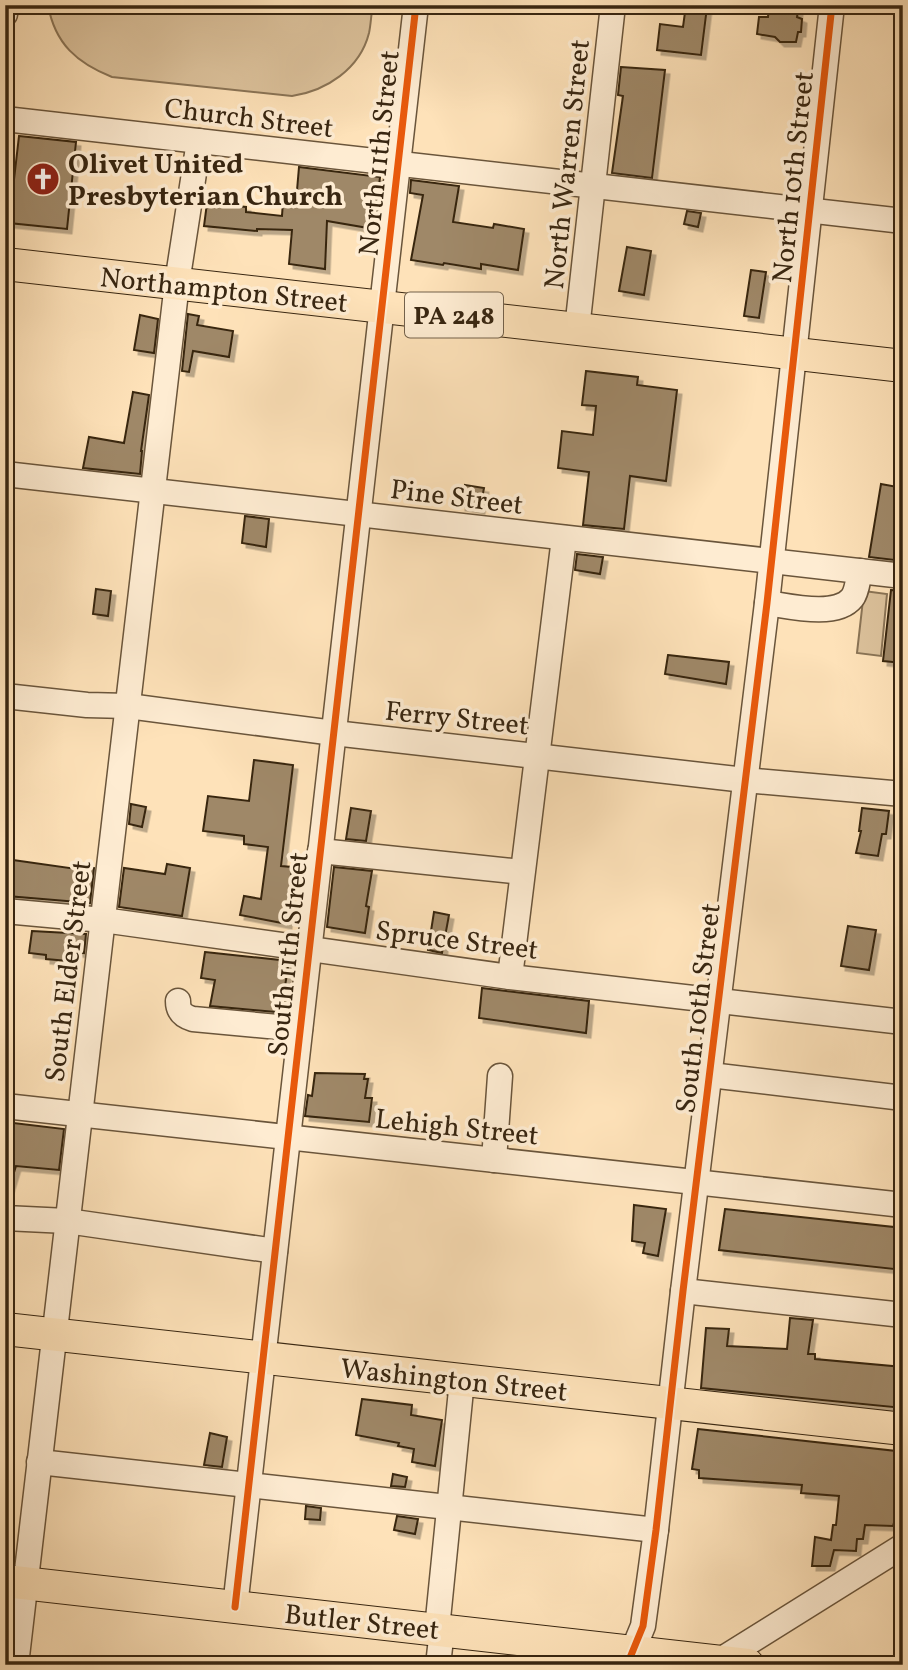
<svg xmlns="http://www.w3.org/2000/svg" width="908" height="1670" font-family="Vollkorn,serif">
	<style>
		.green { fill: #dcc29c; stroke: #8a7456; stroke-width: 2 }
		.building { fill: #9f8868; stroke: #382611; stroke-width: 2; filter: url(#shadow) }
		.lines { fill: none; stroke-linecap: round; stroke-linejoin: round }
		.minor-casing { stroke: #6a553b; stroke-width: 27 }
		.major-casing { stroke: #382611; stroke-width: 34 }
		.minor { stroke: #feecd2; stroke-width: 24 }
		.major { stroke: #fee2b9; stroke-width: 32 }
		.cycleway-casing { stroke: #feecd2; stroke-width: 11 }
		.cycleway { stroke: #e8590c; stroke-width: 7 }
		.labels { text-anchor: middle; stroke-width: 7; stroke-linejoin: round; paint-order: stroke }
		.shield { fill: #feecd2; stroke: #73614b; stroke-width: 2 }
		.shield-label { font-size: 26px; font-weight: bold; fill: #382611 }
		.street-label { font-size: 28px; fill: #382611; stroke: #feecd2 }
		.poi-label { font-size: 28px; font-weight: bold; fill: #382611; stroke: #feecd2; text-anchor: start }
	</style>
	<defs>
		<filter id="shadow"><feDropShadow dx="4.5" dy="4.5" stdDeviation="0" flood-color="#0004"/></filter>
	</defs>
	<rect width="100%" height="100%" fill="#fee2b9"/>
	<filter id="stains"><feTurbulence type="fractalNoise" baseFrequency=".00286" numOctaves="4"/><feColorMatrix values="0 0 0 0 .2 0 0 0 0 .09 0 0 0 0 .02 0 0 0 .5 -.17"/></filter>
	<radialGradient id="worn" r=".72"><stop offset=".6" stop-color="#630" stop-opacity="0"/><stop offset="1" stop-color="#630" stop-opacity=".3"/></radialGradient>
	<g class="green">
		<path d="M 48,5 L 373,5 C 371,14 371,24 369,33 C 360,69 326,91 292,96 L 112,77 C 77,63 55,44 48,5 Z"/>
		<path d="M 864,591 L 887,594 L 881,656 L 857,653 Z"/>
	</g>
	<g class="building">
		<path d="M 686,5 L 707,7 L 701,55 L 657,50 L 660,24 L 683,27 Z"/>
		<path d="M 769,5 L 799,5 L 797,17 L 802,19 L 801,32 L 798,32 L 796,42 L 780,42 L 775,37 L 757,34 L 759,17 L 768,17 Z"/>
		<path d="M 621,67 L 665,70 L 652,178 L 612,173 L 623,96 L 618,95 Z"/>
		<path d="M 19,136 L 76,142 L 67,229 L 9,223 Z"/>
		<path d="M 299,167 L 380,177 L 374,229 L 327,221 L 325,269 L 289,264 L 292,230 L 257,229 L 257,231 L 204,226 L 207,203 L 246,207 L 246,212 L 282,216 L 283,201 L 296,202 Z"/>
		<path d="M 411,180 L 459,186 L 453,222 L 493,228 L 494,224 L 524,229 L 518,270 L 481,264 L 481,269 L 444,263 L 443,265 L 411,260 L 423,195 L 410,193 Z"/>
		<path d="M 687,211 L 701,213 L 698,227 L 684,224 Z"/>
		<path d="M 627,247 L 651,251 L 644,295 L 619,291 Z"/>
		<path d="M 751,270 L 766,272 L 759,318 L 744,316 Z"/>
		<path d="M 188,314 L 199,316 L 197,325 L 233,331 L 229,357 L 193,351 L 189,372 L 182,371 Z"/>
		<path d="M 140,315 L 158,319 L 154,353 L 134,350 Z"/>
		<path d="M 586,371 L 638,377 L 637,385 L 677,390 L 666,481 L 630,476 L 624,529 L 583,525 L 589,472 L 558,468 L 562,431 L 593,435 L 596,406 L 582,405 Z"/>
		<path d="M 133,392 L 149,395 L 141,451 L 142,451 L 140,474 L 83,468 L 89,437 L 124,443 Z"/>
		<path d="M 881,484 L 903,488 L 903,561 L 869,557 Z"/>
		<path d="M 465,485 L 484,488 L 480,509 L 461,506 Z"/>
		<path d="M 245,516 L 269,519 L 266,547 L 242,543 Z"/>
		<path d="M 577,554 L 603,557 L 600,574 L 575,570 Z"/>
		<path d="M 96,589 L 111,591 L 108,616 L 93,614 Z"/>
		<path d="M 891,590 L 903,591 L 903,663 L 883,661 Z"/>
		<path d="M 668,655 L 729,662 L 726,684 L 665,674 Z"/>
		<path d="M 254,760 L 293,765 L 281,866 L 292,867 L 287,924 L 240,915 L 244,896 L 261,899 L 268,847 L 244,844 L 244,836 L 203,831 L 208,796 L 249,801 Z"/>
		<path d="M 131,804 L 146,807 L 142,827 L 129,824 Z"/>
		<path d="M 351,808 L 371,811 L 366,841 L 346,839 Z"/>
		<path d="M 862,808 L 889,811 L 886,834 L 882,834 L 878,856 L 856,853 L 861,831 L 859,831 Z"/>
		<path d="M 13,860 L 76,869 L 77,865 L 94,868 L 90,903 L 7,896 Z"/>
		<path d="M 167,864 L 190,868 L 182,916 L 119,907 L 124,868 L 165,874 Z"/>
		<path d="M 334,867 L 372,871 L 366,906 L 369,907 L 365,933 L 327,927 Z"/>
		<path d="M 434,912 L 449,915 L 442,953 L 428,950 Z"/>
		<path d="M 848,926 L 876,930 L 869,970 L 841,966 Z"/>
		<path d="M 32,931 L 86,934 L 84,953 L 69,951 L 68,961 L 46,959 L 46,955 L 29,953 Z"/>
		<path d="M 205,952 L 289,961 L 283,999 L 289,1000 L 287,1013 L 210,1006 L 215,980 L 201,978 Z"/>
		<path d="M 482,988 L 589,1001 L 586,1033 L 479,1018 Z"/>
		<path d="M 315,1073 L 365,1074 L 364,1079 L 368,1079 L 365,1098 L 372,1098 L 369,1122 L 305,1116 L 308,1095 L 312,1096 Z"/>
		<path d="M 5,1122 L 64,1129 L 59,1170 L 16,1166 L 8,1192 L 5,1191 Z"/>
		<path d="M 634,1205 L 666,1209 L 658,1256 L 643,1253 L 645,1243 L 632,1241 Z"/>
		<path d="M 725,1209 L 903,1228 L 903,1270 L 719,1250 Z"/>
		<path d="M 790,1318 L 813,1320 L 808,1354 L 815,1354 L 815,1359 L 903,1367 L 903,1408 L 701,1388 L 706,1328 L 729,1329 L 727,1346 L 787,1349 Z"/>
		<path d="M 362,1399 L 412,1405 L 411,1415 L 442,1420 L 435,1466 L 412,1462 L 414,1449 L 398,1446 L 399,1443 L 356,1435 Z"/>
		<path d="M 698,1429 L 896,1451 L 896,1458 L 903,1458 L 903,1517 L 896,1516 L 893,1526 L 865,1525 L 863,1539 L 857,1539 L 856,1551 L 834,1550 L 830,1566 L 812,1566 L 815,1537 L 831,1540 L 833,1525 L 836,1525 L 839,1496 L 801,1493 L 802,1485 L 699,1478 L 699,1470 L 692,1469 Z"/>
		<path d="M 210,1433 L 227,1437 L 222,1467 L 204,1465 Z"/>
		<path d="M 393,1474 L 407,1477 L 405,1487 L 391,1486 Z"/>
		<path d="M 306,1506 L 321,1508 L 320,1520 L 305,1519 Z"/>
		<path d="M 397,1516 L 418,1519 L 415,1534 L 394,1530 Z"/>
	</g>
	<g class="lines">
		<defs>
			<g id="minor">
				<path d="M 5,14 L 6,5"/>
				<path d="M 5,119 L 903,221"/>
				<path d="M 577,329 L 613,5"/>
				<path d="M 5,474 L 903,576"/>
				<path d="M 767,603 C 789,606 836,618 852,598 C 857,592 858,579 860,571"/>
				<path d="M 5,696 L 87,705 L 128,706 L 334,733 L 745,780 L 903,794"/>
				<path d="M 320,851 L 522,872"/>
				<path d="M 5,911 L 103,920 L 510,977 L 903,1022"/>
				<path d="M 510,977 L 564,538"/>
				<path d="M 178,1001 C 178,1012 183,1016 193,1019 L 300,1029"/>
				<path d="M 710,1075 L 903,1098"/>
				<path d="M 5,1106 L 903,1205"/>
				<path d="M 494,1160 L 500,1076"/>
				<path d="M 5,1218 L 67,1221 L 275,1251"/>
				<path d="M 683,1291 L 903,1315"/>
				<path d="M 39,1462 L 656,1530"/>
				<path d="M 235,1607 L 416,5"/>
				<path d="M 437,1629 L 462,1380"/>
				<path d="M 719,1661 L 903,1546"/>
				<path d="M 16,1665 L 177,283 L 199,141"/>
				<path d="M 438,1665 L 442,1630"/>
				<path d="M 627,1665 L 643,1626 L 656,1530 L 683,1291 L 767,603 L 832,5"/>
			</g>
			<g id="major">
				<path d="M 5,264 L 903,366"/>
				<path d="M 5,1329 L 903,1429"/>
				<path d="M 5,1581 L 748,1665"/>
			</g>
		</defs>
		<use href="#minor" class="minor-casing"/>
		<use href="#major" class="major-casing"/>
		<use href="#minor" class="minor"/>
		<use href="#major" class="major"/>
		<defs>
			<g id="cycleway">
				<path d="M 235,1607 L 416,5"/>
				<path d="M 627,1665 L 643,1626 L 656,1530 L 683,1291 L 767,603 L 832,5"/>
			</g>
		</defs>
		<use href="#cycleway" class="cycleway-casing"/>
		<use href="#cycleway" class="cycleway"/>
	</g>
	<defs>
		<symbol id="church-disc" viewBox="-11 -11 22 22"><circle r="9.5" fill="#8f2418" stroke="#feecd2"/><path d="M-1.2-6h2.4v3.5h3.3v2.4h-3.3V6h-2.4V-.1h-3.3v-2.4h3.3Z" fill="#fff"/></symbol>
	</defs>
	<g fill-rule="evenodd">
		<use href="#church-disc" x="24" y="160" width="38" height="38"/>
	</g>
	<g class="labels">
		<rect class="shield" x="405" y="292.5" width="98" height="45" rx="5"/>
		<g class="shield-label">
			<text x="454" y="324">PA 248</text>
		</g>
		<g class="street-label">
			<text transform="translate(249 117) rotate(7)" y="10">Church Street</text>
			<text transform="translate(378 153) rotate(-84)" y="10">North 11th Street</text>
			<text transform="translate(566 164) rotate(-84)" y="10">North Warren Street</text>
			<text transform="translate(792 177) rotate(-84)" y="10">North 10th Street</text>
			<text transform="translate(224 289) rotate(6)" y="10">Northampton Street</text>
			<text transform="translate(457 496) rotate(7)" y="10">Pine Street</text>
			<text transform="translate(457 717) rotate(6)" y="10">Ferry Street</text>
			<text transform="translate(457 939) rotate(7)" y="10">Spruce Street</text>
			<text transform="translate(287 954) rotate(-84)" y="10">South 11th Street</text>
			<text transform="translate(67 971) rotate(-83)" y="10">South Elder Street</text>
			<text transform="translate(697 1008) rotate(-83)" y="10">South 10th Street</text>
			<text transform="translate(457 1126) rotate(6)" y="10">Lehigh Street</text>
			<text transform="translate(454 1379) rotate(6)" y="10">Washington Street</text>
			<text transform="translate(362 1621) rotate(6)" y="10">Butler Street</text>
		</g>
		<g class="poi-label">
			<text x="68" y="173">Olivet United<tspan x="68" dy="32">Presbyterian Church</tspan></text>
		</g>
	</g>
	<rect width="908" height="1670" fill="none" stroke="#fee2b9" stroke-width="28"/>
	<rect x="7" y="7" width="894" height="1656" fill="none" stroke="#382611" stroke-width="3.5"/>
	<rect x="14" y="14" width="880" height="1642" fill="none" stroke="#382611" stroke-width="2"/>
	<rect width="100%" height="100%" filter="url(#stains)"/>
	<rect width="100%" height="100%" fill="url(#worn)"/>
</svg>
